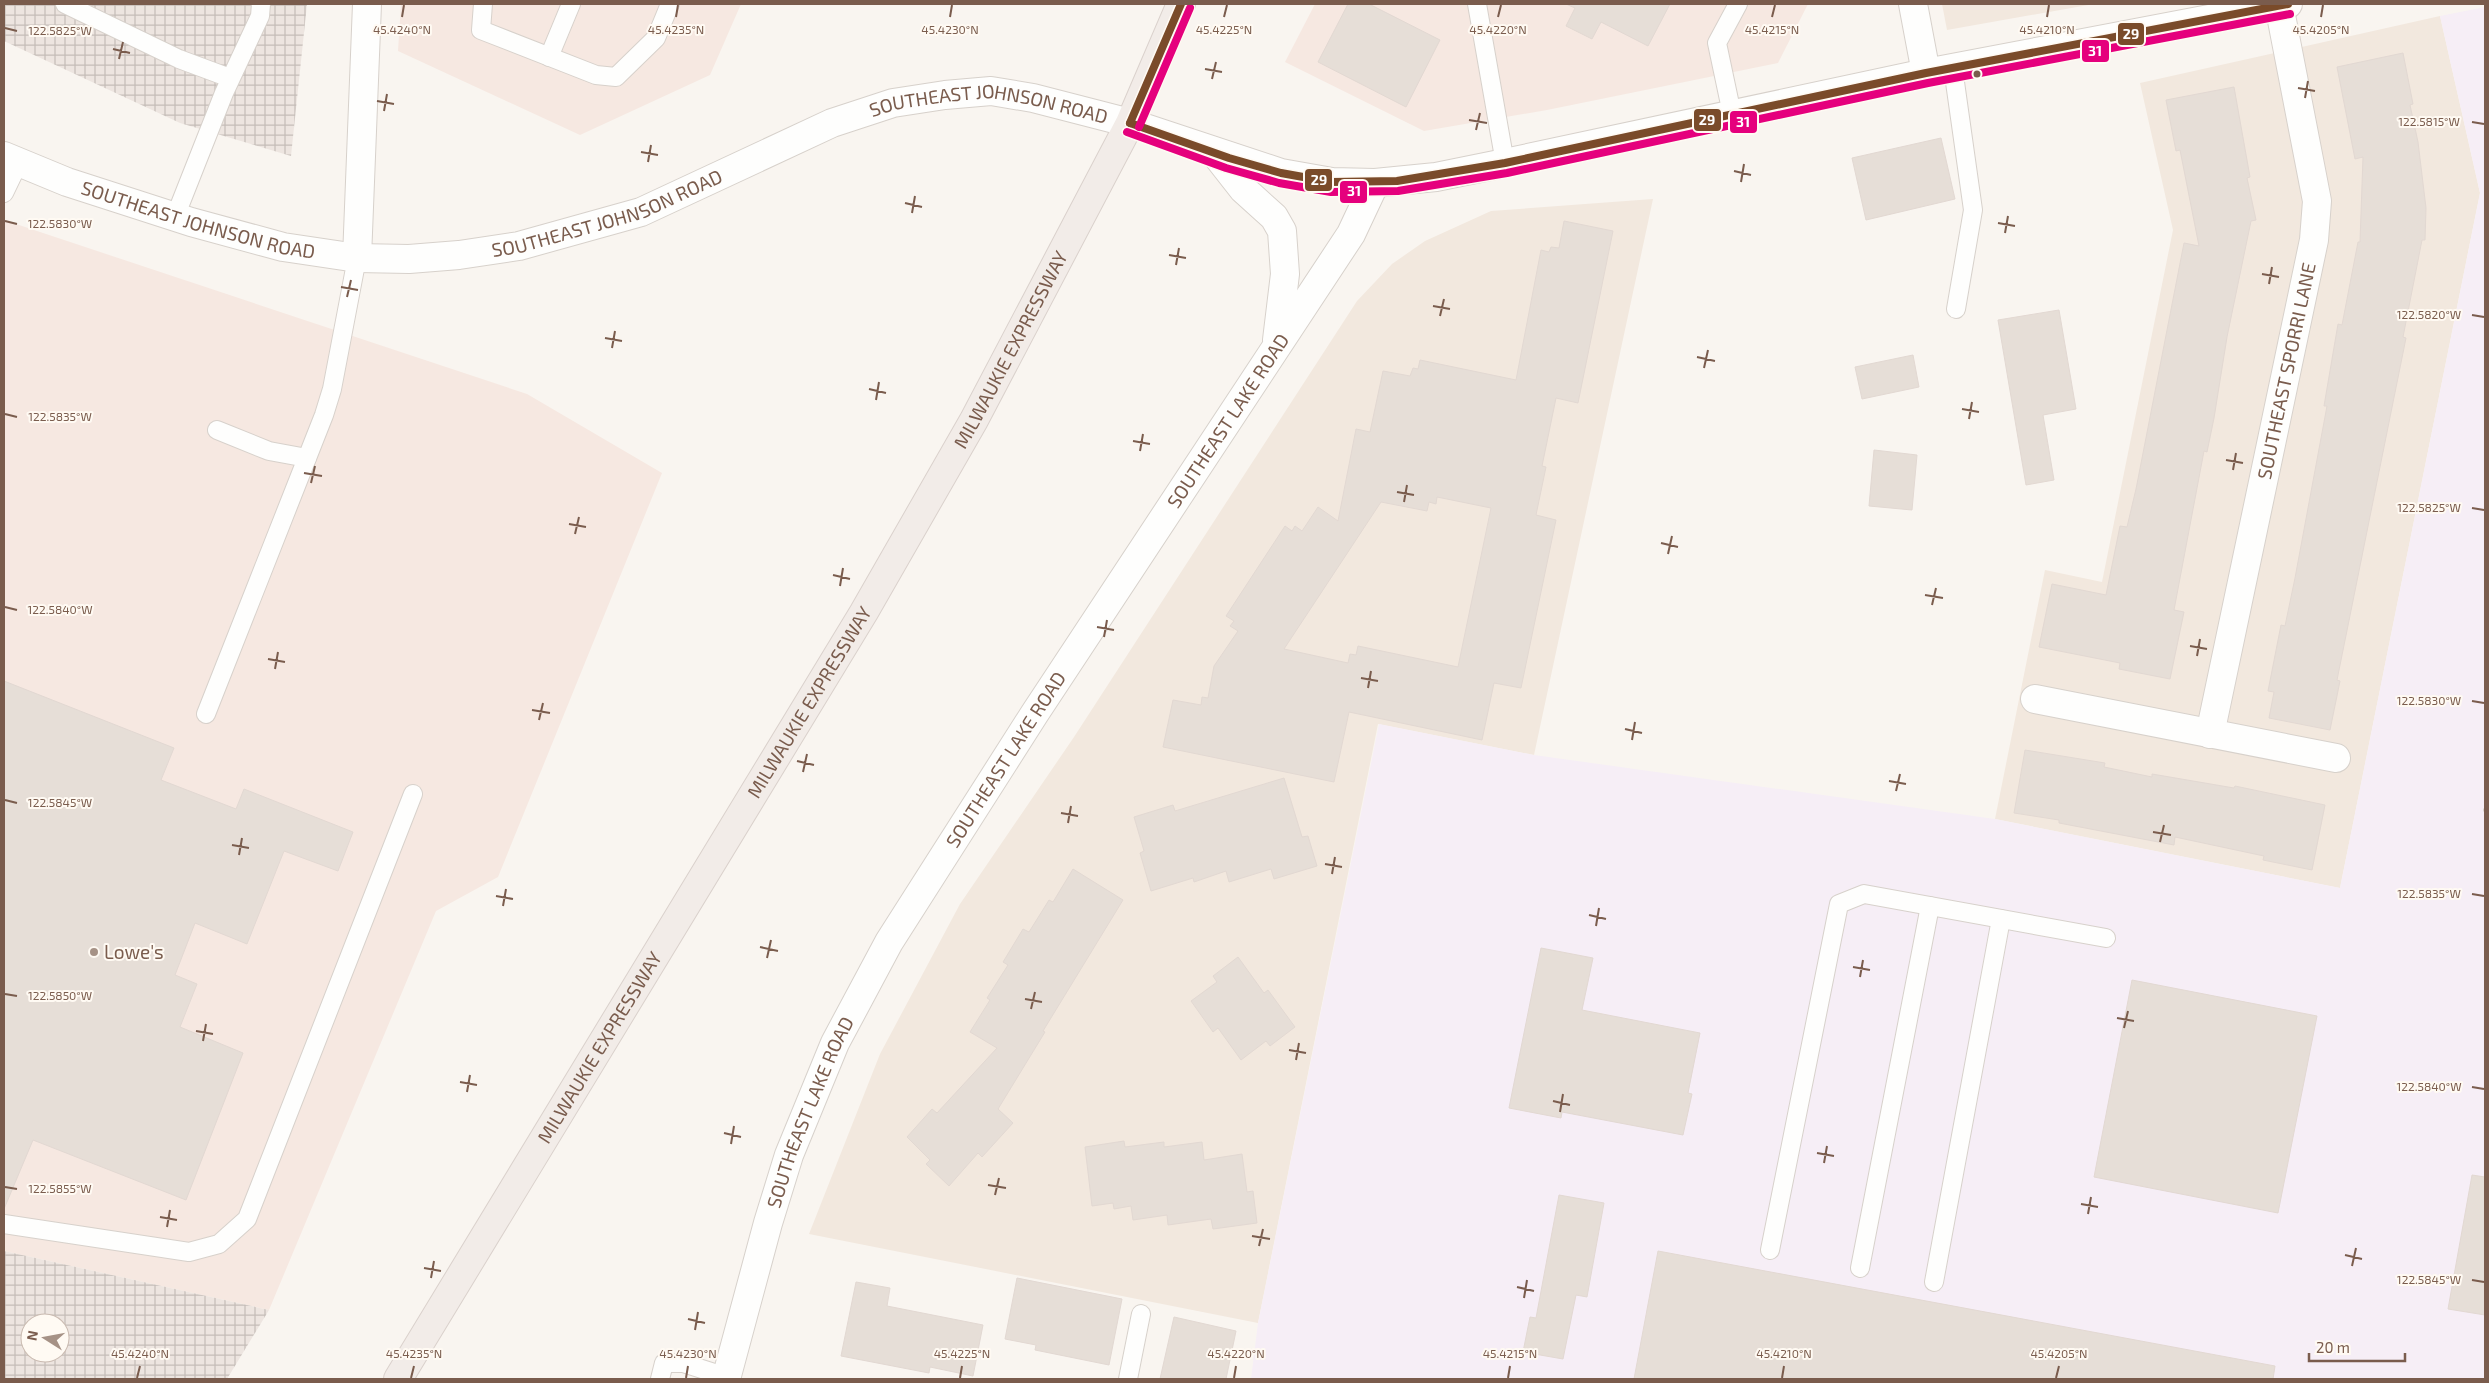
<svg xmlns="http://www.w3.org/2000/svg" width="2489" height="1383" font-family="'Exo 2',sans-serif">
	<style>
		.residential { fill: #f2e8de }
		.commercial { fill: #f6e8e1 }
		.industrial { fill: url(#industrial-grid); fill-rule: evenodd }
		.education { fill: #f6eef6 }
		.building { fill: #e6ded7; stroke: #e2d8d2; fill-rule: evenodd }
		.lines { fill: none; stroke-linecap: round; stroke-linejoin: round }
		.service-casing { stroke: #d7d1cb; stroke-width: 20 }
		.minor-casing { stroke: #d7d1cb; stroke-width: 30 }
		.tertiary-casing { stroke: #d7d1cb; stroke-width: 30 }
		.trunk-casing { stroke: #dad1cc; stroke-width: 30 }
		.path { stroke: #dcd5d0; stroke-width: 3; stroke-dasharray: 1 4; stroke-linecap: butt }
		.service { stroke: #fefefd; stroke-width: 18 }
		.minor { stroke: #fefefd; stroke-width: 28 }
		.tertiary { stroke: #fefefd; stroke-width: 28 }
		.trunk { stroke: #f2ece8; stroke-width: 28 }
		.bus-1-casing { stroke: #fffaf3; stroke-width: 11 }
		.bus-2-casing { stroke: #fffaf3; stroke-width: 11 }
		.bus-1 { stroke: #7a4b2a; stroke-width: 8 }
		.bus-2 { stroke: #e5007d; stroke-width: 8 }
		.ticks { fill: none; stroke: #7a5c4d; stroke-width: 2 }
		.bus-dot { fill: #7a5c4d; stroke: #fffaf3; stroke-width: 2 }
		.poi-dot { fill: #a69286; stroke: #fffaf3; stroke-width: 2 }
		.labels { text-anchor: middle; stroke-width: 4; stroke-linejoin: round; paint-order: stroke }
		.street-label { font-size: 19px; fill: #7a5c4d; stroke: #fffaf3 }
		.poi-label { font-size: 19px; fill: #7a5c4d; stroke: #fffaf3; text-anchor: start }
		.ticks-label { font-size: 12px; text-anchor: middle; fill: #7a5c4d; stroke: #fffaf3; stroke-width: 4; stroke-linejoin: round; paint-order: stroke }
		.line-badge { stroke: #fffaf3; stroke-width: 2 }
		.badge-label { font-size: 14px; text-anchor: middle; font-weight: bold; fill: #fff }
	</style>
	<defs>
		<pattern id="industrial-grid" width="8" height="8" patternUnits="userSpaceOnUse" patternTransform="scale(1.25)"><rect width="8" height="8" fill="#ede5e0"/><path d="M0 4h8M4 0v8" fill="none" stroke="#c5bdb8"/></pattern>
	</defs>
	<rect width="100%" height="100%" fill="#f9f5f0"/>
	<g class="residential">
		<path d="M 1942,4 L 2094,4 L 1947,30 Z"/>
		<path d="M 2440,16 L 2480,193 L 2340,888 L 1995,819 L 2045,570 L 2102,582 L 2173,230 L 2140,83 Z"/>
		<path d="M 1653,199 L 1534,755 L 1378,724 L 1258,1323 L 809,1234 L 880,1054 L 960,904 L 1074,737 L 1357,301 L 1392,264 L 1425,241 L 1491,211 Z"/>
	</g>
	<g class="commercial">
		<path d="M 401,4 L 741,4 L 710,75 L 580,135 L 398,51 Z"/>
		<path d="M 1315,4 L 1808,4 L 1778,63 L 1547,110 L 1424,131 L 1285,62 Z"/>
		<path d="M 4,220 L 527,394 L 662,473 L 498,877 L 436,911 L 269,1310 L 4,1251 Z"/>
	</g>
	<g class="industrial">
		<path d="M 4,4 L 307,4 L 291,156 L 180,123 L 4,41 Z"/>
		<path d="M 4,1251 L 269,1310 L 227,1379 L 4,1379 ZM 30,1323 L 60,1323 L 60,1353 L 30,1353 Z"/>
	</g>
	<path class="education" d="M 2485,7 L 2485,1379 L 1251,1379 L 1258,1323 L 1379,724 L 1534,755 L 1995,819 L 2340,888 L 2480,193 L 2440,16 Z"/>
	<g class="building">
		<path d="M 1348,4 L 1369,4 L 1440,40 L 1406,107 L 1318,62 Z"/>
		<path d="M 1566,4 L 1670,4 L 1648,46 L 1601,22 L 1592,39 L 1566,26 L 1575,8 Z"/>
		<path d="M 2403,53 L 2413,104 L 2410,105 L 2418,142 L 2426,208 L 2425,240 L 2422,240 L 2403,337 L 2406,338 L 2337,680 L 2340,681 L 2330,730 L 2269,718 L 2274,692 L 2268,691 L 2281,625 L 2285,626 L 2295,578 L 2327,406 L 2324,406 L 2338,324 L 2342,325 L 2358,242 L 2360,242 L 2363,157 L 2355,159 L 2337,67 Z"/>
		<path d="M 2234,87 L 2250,177 L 2247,178 L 2256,220 L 2251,221 L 2227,337 L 2214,418 L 2207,452 L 2204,451 L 2174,610 L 2184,612 L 2170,679 L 2119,669 L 2120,663 L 2039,647 L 2052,584 L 2106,595 L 2120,526 L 2127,527 L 2136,489 L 2184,243 L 2199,246 L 2180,150 L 2176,151 L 2166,100 Z"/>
		<path d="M 1941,138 L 1955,199 L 1866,220 L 1852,158 Z"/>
		<path d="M 1564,221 L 1613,231 L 1578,403 L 1556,398 L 1542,466 L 1546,467 L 1536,515 L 1556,520 L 1521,688 L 1494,683 L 1482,740 L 1349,712 L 1334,782 L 1163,747 L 1173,700 L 1201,705 L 1202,697 L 1208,698 L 1214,666 L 1238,631 L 1230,626 L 1234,621 L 1226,616 L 1285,526 L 1292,531 L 1295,526 L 1302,531 L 1318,507 L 1338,521 L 1356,429 L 1370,432 L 1383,371 L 1410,376 L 1413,368 L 1418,369 L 1420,360 L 1516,380 L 1541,250 L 1549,252 L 1551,247 L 1559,248 ZM 1437,497 L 1491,508 L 1458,667 L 1358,646 L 1356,655 L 1350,654 L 1348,663 L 1284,649 L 1381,502 L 1427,511 L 1429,502 L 1436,504 Z"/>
		<path d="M 2059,310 L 2076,409 L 2043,415 L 2054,480 L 2026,485 L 1998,320 Z"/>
		<path d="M 1913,355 L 1919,387 L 1862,399 L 1855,367 Z"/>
		<path d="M 1874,450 L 1917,455 L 1912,510 L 1869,506 Z"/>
		<path d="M 4,681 L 174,748 L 161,780 L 236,809 L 244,789 L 353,832 L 338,871 L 284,851 L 247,944 L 195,923 L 175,975 L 197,984 L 180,1027 L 243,1053 L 186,1200 L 33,1140 L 4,1209 Z"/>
		<path d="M 2025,750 L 2105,763 L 2104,767 L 2152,777 L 2152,774 L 2234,788 L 2235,786 L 2325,805 L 2312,870 L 2263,860 L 2264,856 L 2175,837 L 2174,845 L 2059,823 L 2059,820 L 2014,813 Z"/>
		<path d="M 1284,778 L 1302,837 L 1308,836 L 1317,866 L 1274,879 L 1271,869 L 1229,882 L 1226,871 L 1194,882 L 1193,878 L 1151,891 L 1140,853 L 1144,851 L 1134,817 L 1173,805 L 1175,811 Z"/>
		<path d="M 1073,869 L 1123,900 L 1043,1031 L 1045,1032 L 998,1109 L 1013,1123 L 982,1157 L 978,1153 L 949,1186 L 926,1164 L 930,1160 L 907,1137 L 932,1109 L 937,1113 L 997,1048 L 970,1032 L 990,1000 L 987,998 L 1008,965 L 1003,962 L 1023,929 L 1029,932 L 1049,900 L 1053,902 Z"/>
		<path d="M 1541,948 L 1593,958 L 1582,1010 L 1700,1033 L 1688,1093 L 1692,1094 L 1683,1135 L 1562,1112 L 1561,1118 L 1509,1108 Z"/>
		<path d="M 1238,957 L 1264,993 L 1268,990 L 1295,1027 L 1270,1046 L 1266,1041 L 1241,1060 L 1218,1028 L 1213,1032 L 1191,1001 L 1217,982 L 1213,976 Z"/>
		<path d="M 2132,980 L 2317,1016 L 2278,1213 L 2094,1177 Z"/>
		<path d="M 1124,1141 L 1125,1147 L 1164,1142 L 1164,1147 L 1202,1142 L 1204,1160 L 1242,1154 L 1247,1192 L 1253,1191 L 1257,1223 L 1213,1229 L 1211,1219 L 1168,1225 L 1167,1215 L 1133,1220 L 1131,1206 L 1114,1209 L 1113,1203 L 1092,1206 L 1085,1147 Z"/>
		<path d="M 2472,1175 L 2485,1177 L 2485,1315 L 2448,1309 Z"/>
		<path d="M 1559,1195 L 1604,1203 L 1587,1297 L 1576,1295 L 1563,1359 L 1523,1352 L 1530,1317 L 1536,1318 Z"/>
		<path d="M 1658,1251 L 2275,1366 L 2273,1379 L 1634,1379 Z"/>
		<path d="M 1017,1278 L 1122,1299 L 1109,1365 L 1035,1350 L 1036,1345 L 1005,1339 Z"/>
		<path d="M 856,1282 L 890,1288 L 887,1306 L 983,1325 L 973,1376 L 930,1367 L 929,1373 L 841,1356 Z"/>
		<path d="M 1174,1317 L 1236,1331 L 1226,1379 L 1160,1379 Z"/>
	</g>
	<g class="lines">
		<defs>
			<g id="service">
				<path d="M 65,4 L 179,59 L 230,78"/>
				<path d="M 483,4 L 481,30 L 596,75 L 616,77 L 656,38 L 670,4"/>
				<path d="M 1477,4 L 1505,163"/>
				<path d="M 549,57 L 571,4"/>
				<path d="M 1953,68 L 1973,210 L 1956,309"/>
				<path d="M 1732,114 L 1717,43 L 1738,4"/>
				<path d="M 4,193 L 18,164"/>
				<path d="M 175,217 L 224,93 L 260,16 L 261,4"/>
				<path d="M 217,430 L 269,451 L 307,458"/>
				<path d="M 206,714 L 324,415 L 332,389 L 357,258"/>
				<path d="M 4,1224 L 189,1252 L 219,1244 L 247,1219 L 413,794"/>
				<path d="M 1770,1250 L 1839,904 L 1864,894 L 2106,938"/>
				<path d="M 1860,1268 L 1930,906"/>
				<path d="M 1934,1282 L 2001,919"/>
				<path d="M 660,1379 L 664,1363 L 683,1363 L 727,1377"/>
				<path d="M 1128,1379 L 1141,1314"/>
			</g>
			<g id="minor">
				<path d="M 1913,4 L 1926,73"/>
				<path d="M 357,258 L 367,4"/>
				<path d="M 2035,699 L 2336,758"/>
				<path id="s1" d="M 2210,734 L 2314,240 L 2317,201 L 2279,5"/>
			</g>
			<g id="tertiary">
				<path d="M 1214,152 L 1243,189 L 1274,217 L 1282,231 L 1285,274 L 1277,340"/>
				<path id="s2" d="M 4,156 L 67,182 L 191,222 L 283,247 L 357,258 L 409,259 L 459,255 L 519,246 L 641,212 L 832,123 L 893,103 L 945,95 L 991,91 L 1033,98 L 1130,123 L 1281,173 L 1332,182 L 1375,183 L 1436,177 L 1505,163 L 1926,73 L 2288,4"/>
				<path id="s3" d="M 726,1379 L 768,1223 L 789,1155 L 835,1043 L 889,942 L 1035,713 L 1351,234 L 1375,183"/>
			</g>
			<g id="trunk">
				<path id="s4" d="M 398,1379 L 864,612 L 974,420 L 1130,123 L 1181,4"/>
			</g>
		</defs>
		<use href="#service" class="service-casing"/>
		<use href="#minor" class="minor-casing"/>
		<use href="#tertiary" class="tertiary-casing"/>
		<use href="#trunk" class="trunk-casing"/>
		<path class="path" d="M 2483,810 L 2485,810"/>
		<use href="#service" class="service"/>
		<use href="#minor" class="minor"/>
		<use href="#tertiary" class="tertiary"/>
		<use href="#trunk" class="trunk"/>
		<defs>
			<g id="bus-1">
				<path d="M 1130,123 L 1229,158 L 1281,173 L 1331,182 L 1397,181 L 1505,163 L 1926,73 L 2288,4"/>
				<path d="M 1130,123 L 1181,4"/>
			</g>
			<g id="bus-2">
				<path d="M 1139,127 L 1190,8"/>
				<path d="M 1127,132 L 1226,168 L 1279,183 L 1331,192 L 1398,191 L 1507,173 L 1928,83 L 2290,14"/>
			</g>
		</defs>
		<use href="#bus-1" class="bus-1-casing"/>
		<use href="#bus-2" class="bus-2-casing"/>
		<use href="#bus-1" class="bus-1"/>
		<use href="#bus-2" class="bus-2"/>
	</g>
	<path class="ticks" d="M 402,17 L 404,5M 676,17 L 678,5M 950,17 L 952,5M 1224,17 L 1227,5M 1498,17 L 1501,5M 1772,17 L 1775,5M 2047,17 L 2049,5M 2321,17 L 2323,5M 5,28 L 17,31M 113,49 L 130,53M 119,59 L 123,42M 1205,69 L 1222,72M 1212,79 L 1216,62M 2298,88 L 2315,91M 2305,98 L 2308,81M 377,101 L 394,104M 384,111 L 387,94M 1469,120 L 1487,123M 2472,122 L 2484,124M 1476,130 L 1480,113M 641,152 L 658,155M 648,162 L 651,145M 1734,171 L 1751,175M 1741,182 L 1744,164M 905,203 L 922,207M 912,213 L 915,196M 5,221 L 17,224M 1998,223 L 2015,226M 2005,233 L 2008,216M 1169,255 L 1186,258M 1176,265 L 1179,248M 2262,274 L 2279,277M 2269,284 L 2272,267M 341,287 L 358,290M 347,297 L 351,280M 1433,306 L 1450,309M 2472,315 L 2484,317M 1440,316 L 1444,299M 605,338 L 622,341M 612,348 L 615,331M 1697,357 L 1715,361M 1704,368 L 1708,350M 869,389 L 886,393M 876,400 L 879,382M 1962,409 L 1979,412M 5,414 L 17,417M 1969,419 L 1972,402M 1133,441 L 1150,444M 1140,451 L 1143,434M 2226,460 L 2243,463M 2233,470 L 2236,453M 304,473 L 322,476M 311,483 L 315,466M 1397,492 L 1414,495M 1404,502 L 1407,485M 2472,508 L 2484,510M 569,524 L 586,527M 575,534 L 579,517M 1661,543 L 1678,547M 1668,554 L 1672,536M 833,575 L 850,579M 840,586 L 843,568M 1925,595 L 1943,598M 1932,605 L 1936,588M 5,607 L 17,610M 1097,627 L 1114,630M 1104,637 L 1107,620M 2190,646 L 2207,649M 2197,656 L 2200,639M 268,659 L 285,662M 275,669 L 278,652M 1361,678 L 1378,681M 1368,688 L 1371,671M 2472,701 L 2484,703M 532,710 L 550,713M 539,720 L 543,703M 1625,729 L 1642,733M 1632,740 L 1635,722M 797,761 L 814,765M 803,772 L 807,754M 1889,781 L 1906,784M 1896,791 L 1900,774M 5,800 L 17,803M 1061,813 L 1078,816M 1068,823 L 1071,806M 2153,832 L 2171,835M 2160,842 L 2164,825M 232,845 L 249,848M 239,855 L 242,838M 1325,864 L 1342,867M 1332,874 L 1335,857M 2472,894 L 2484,896M 496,896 L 513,899M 503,906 L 506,889M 1589,915 L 1606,919M 1596,926 L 1599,908M 760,947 L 778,951M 767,958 L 771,940M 1853,967 L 1870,970M 1860,977 L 1863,960M 5,994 L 17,996M 1025,999 L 1042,1002M 1031,1009 L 1035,992M 2117,1018 L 2134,1021M 2124,1028 L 2128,1011M 196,1031 L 213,1034M 203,1041 L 206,1024M 1289,1050 L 1306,1053M 1296,1060 L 1299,1043M 460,1082 L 477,1085M 2472,1087 L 2484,1089M 467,1092 L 470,1075M 1553,1101 L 1570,1105M 1560,1112 L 1563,1094M 724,1133 L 741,1137M 731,1144 L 734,1126M 1817,1153 L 1834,1156M 1824,1163 L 1827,1146M 988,1185 L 1006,1188M 5,1187 L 17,1189M 995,1195 L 999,1178M 2081,1204 L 2098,1207M 2088,1214 L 2091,1197M 160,1217 L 177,1220M 167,1227 L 170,1210M 1252,1236 L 1270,1239M 1259,1246 L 1263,1229M 2345,1255 L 2362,1259M 2352,1266 L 2356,1248M 424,1268 L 441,1271M 431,1278 L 434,1261M 2472,1280 L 2484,1282M 1517,1287 L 1534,1291M 1524,1298 L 1527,1280M 688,1319 L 705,1323M 695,1330 L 698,1312M 137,1378 L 140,1366M 411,1378 L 414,1366M 686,1378 L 688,1366M 960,1378 L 962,1366M 1234,1378 L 1236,1366M 1508,1378 L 1510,1366M 1782,1378 L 1784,1366M 2056,1378 L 2059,1366"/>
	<circle class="bus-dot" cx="1977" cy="74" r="4.5"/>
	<circle class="poi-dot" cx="94" cy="952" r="5"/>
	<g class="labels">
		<g class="street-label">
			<text dy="7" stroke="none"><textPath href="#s2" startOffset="1030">SOUTHEAST JOHNSON ROAD</textPath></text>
			<text dy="7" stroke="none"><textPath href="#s2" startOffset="625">SOUTHEAST JOHNSON ROAD</textPath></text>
			<text dy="7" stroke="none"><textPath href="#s2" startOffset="205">SOUTHEAST JOHNSON ROAD</textPath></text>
			<text dy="7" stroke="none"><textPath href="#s4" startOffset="1198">MILWAUKIE EXPRESSWAY</textPath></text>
			<text dy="7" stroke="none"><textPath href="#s1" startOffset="371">SOUTHEAST SPORRI LANE</textPath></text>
			<text dy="7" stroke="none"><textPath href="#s3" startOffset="1090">SOUTHEAST LAKE ROAD</textPath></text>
			<text dy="7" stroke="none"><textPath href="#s4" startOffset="792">MILWAUKIE EXPRESSWAY</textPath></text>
			<text dy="7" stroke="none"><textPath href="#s3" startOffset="685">SOUTHEAST LAKE ROAD</textPath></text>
			<text dy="7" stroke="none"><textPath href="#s4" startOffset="388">MILWAUKIE EXPRESSWAY</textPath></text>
			<text dy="7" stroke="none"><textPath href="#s3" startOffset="280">SOUTHEAST LAKE ROAD</textPath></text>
		</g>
		<g class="poi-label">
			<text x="104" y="959">Lowe's</text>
		</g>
	</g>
	<g class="ticks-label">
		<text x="402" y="34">45.4240°N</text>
		<text x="676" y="34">45.4235°N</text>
		<text x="950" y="34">45.4230°N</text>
		<text x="1224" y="34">45.4225°N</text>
		<text x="1498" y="34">45.4220°N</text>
		<text x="1772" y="34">45.4215°N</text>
		<text x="2047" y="34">45.4210°N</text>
		<text x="2321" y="34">45.4205°N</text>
		<text x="60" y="35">122.5825°W</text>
		<text x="2429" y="126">122.5815°W</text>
		<text x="60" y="228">122.5830°W</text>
		<text x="2429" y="319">122.5820°W</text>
		<text x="60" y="421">122.5835°W</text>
		<text x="2429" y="512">122.5825°W</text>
		<text x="60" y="614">122.5840°W</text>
		<text x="2429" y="705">122.5830°W</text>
		<text x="60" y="807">122.5845°W</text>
		<text x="2429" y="898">122.5835°W</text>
		<text x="60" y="1000">122.5850°W</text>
		<text x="2429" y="1091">122.5840°W</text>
		<text x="60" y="1193">122.5855°W</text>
		<text x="2429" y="1284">122.5845°W</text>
		<text x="140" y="1358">45.4240°N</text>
		<text x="414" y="1358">45.4235°N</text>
		<text x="688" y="1358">45.4230°N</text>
		<text x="962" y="1358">45.4225°N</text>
		<text x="1236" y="1358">45.4220°N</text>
		<text x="1510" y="1358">45.4215°N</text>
		<text x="1784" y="1358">45.4210°N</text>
		<text x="2059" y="1358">45.4205°N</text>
	</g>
	<g class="line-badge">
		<rect x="2117" y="22" width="28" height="24" rx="5" fill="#7a4b2a"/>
		<rect x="2081" y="39" width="29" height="24" rx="5" fill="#e5007d"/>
		<rect x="1693" y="108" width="29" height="24" rx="5" fill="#7a4b2a"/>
		<rect x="1729" y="110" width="29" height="24" rx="5" fill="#e5007d"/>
		<rect x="1304" y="168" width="29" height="24" rx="5" fill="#7a4b2a"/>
		<rect x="1339" y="180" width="29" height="24" rx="5" fill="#e5007d"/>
	</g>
	<g class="badge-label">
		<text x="2131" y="39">29</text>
		<text x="2095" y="56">31</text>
		<text x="1707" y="125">29</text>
		<text x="1743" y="127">31</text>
		<text x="1319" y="185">29</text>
		<text x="1354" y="196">31</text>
	</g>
	<rect width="2489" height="1383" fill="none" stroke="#7a5c4d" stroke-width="10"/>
	<g transform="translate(45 1338) rotate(281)"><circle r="24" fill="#fffaf3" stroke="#cabbb1"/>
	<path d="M0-4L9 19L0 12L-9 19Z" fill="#a69286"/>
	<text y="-8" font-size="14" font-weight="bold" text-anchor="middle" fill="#7a5c4d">N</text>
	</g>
	<path d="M2309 1353v8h96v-8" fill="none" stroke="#7a5c4d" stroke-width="2.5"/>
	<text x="2316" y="1353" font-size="15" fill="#7a5c4d" stroke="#fffaf3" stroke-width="4" paint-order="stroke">20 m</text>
</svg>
